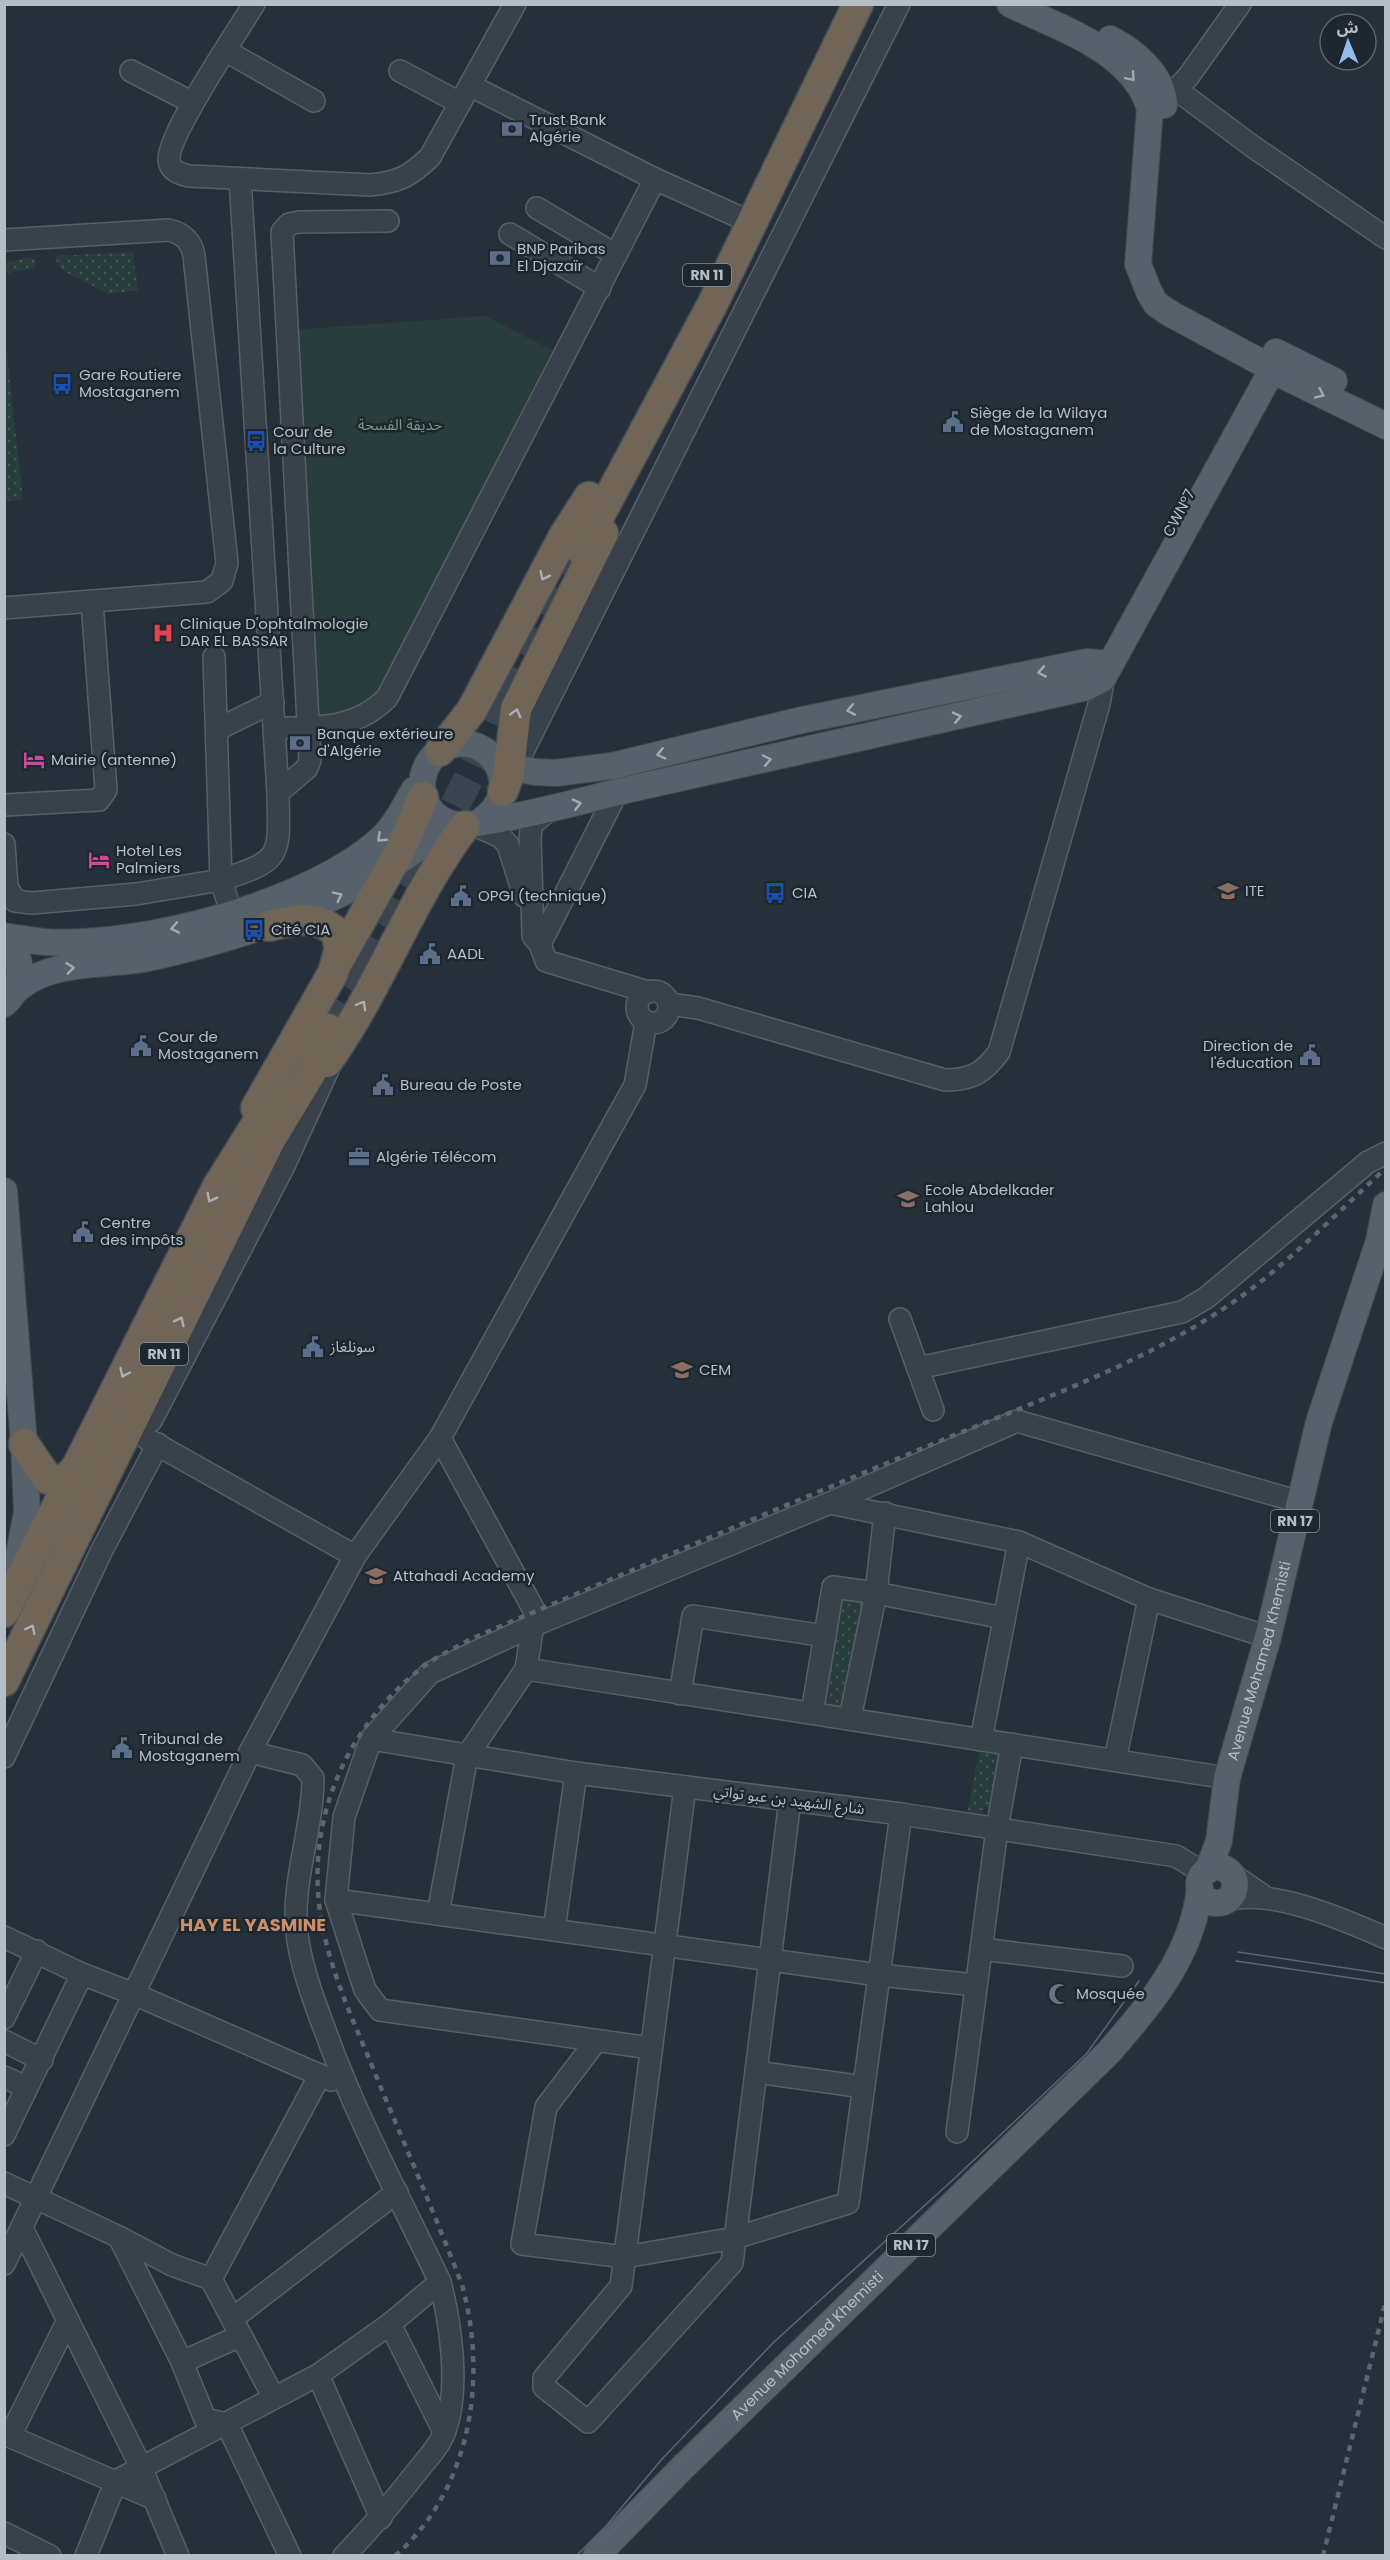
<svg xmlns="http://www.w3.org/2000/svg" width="1390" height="2560" font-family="Poppins,'Noto Sans Arabic',sans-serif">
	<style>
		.grass { fill: url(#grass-dots) }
		.garden { fill: #293d3d }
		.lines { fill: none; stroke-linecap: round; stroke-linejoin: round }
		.highway-tunnel { stroke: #3b4550; stroke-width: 30; stroke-dasharray: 30 15; stroke-linecap: butt }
		.minor-casing { stroke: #576069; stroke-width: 24 }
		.major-casing { stroke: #424b54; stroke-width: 28 }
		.highway-casing { stroke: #444d56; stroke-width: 33 }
		.minor { stroke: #39424b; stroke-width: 21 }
		.major { stroke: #57616b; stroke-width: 26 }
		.highway { stroke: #706557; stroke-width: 30 }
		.tram { stroke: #5c6672; stroke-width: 1.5 }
		.rail { stroke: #5c6672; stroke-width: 4.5; stroke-dasharray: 6 6; stroke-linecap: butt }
		.oneway { stroke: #a2abb5 }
		.oneway2 { stroke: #abb0b6 }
		.labels { text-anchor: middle; stroke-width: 5; stroke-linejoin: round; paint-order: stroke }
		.shield { fill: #1e2730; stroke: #88909a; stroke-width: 1.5 }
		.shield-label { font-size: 14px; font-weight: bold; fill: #b5bdc7 }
		.poi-label { font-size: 15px; fill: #b5bdc7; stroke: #1e2730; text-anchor: start }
		.park-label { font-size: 15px; fill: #759a7c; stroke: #1e2730 }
		.street-label { font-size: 15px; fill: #b5bdc7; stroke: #1e2730 }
		.quarter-label { font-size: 18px; font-weight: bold; fill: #cb8f6c; stroke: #1e2730 }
	</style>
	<defs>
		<pattern id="grass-dots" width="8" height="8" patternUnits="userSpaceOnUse" patternTransform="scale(1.5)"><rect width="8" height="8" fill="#293d3d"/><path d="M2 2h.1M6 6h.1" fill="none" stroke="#465758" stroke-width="1.8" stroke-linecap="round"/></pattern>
	</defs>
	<rect width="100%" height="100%" fill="#26303b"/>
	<g class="grass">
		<path d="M 133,252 L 138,290 L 108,294 L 66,272 C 59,267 56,264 56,256 Z"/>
		<path d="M 30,257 L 36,261 L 34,269 L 5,273 L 5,263 Z"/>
		<path d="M 4,328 L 23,499 L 5,501 L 4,501 Z"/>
		<path d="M 833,1587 L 876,1593 L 850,1718 L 812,1713 Z"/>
		<path d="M 981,1740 L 1012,1744 L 1001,1808 L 984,1807 L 980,1827 L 965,1825 Z"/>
	</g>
	<path class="garden" d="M 485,316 L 552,350 L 381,692 L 354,713 L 318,718 L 290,330 Z"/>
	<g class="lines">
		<g class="highway-tunnel">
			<path d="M 503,695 L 575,547"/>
			<path d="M 435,846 L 518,679"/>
			<path d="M 359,964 L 407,887 L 437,826"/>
			<path d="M 328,1029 L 378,951"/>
		</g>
		<defs>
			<g id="minor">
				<path d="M 254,4 C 238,31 167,135 169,160 C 170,171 180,174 189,176 L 370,185 C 399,182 409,177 430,157 L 515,4"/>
				<path d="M 226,51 L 314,101"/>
				<path d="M 131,71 L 193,103"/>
				<path d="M 400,71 L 460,103"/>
				<path d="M 471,86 L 655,179 L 737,216"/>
				<path d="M 1177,90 L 1252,146 L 1386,238"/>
				<path d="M 1168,98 L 1188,77 L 1240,4"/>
				<path d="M 537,208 L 616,255"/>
				<path d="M 510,234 L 600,288"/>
				<path d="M 4,240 L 169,230 C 184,234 192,242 194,256 L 227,563 L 222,581 L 207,592 L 4,608"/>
				<path d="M 288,728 C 326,728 359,726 387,698 L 655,179"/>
				<path d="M 218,729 L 273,702"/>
				<path d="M 515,767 L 899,4"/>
				<path d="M 278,793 L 307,768 L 310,760 L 282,232 L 289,224 L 299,222 L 388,221"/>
				<path d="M 4,805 L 99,800 L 106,790 L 92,602"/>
				<path d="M 548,811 L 532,824 L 530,837 L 533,936 L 540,944 L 546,961 L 648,992"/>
				<path d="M 472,824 L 501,837 L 508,845 L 524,896"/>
				<path d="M 4,844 L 7,887 L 15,901 L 32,903 L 136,894 L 221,880 L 214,657"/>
				<path d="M 232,915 L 221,880 C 284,860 279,856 278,793 L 240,179"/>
				<path d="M 540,944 L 617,792"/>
				<circle cx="653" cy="1007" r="16"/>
				<path d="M 669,1004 L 698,1008 L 945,1080 C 971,1080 984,1073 999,1052 L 1099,704 L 1104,676"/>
				<path d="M 900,1319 L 933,1410"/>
				<path d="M 918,1368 L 1182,1312 L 1206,1298 L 1368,1162 L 1386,1153"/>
				<path d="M 127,1430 L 151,1421 L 283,1168 L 337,1050"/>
				<path d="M 440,1438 L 535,1612 L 526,1669 L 1227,1778"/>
				<path d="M 147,1439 L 355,1556"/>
				<path d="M 830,1503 L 1019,1542 L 1149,1599 L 1268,1637"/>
				<path d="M 680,1694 L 693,1616 L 825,1636"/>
				<path d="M 812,1713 L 833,1587 L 876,1593 L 1004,1618"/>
				<path d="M 850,1718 L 876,1593 L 885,1513"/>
				<path d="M 371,1739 L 576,1773 L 901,1814 L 1176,1856 L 1204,1873"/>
				<path d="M 981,1740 L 1019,1542"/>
				<path d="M 250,1752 L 302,1765 L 313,1778 C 313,1833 289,1885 298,1941 C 303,1972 315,2004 326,2033 C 357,2119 401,2200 440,2282 C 451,2325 460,2389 445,2431 C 440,2445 428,2458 419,2469 C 395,2500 371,2528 344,2556"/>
				<path d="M 4,1757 L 101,1552 L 158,1444"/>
				<path d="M 1115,1760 L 1149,1599"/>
				<path d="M 685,1787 L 621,2286 L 544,2378 L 544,2387 L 588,2422 L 732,2263 L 790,1800"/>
				<path d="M 1230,1873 L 1262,1895"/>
				<path d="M 336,1900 L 879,1975 L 976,1985"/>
				<path d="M 1225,1901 C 1268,1886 1345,1920 1386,1938"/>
				<path d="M 438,1914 L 467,1756 L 526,1669"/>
				<path d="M 554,1930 L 576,1773"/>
				<path d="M 4,1937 L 82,1974 L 134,1994 L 331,2080"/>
				<path d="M 981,1949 L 1122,1966"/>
				<path d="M 4,2018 L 37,1951"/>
				<path d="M 4,2041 L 42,2060"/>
				<path d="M 596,2041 L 546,2107 L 522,2244 L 625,2257 L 735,2238 L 848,2203 L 901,1814"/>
				<path d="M 651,2048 L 380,2010 L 365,1990 L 336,1900 L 344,1817 L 371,1739 L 430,1673 L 530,1627 L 830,1503 L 1017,1421 L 1300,1502"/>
				<path d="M 756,2072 L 864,2087"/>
				<path d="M 4,2077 L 26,2087"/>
				<path d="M 957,2132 L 997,1829 L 1012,1744"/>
				<path d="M 4,2135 L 82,1974"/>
				<path d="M 4,2183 L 119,2237 L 172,2265 L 211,2279 L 320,2075"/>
				<path d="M 22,2228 L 141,2467 L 178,2556"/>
				<path d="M 119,2237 L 182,2362 L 205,2419 L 227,2424 L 290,2556"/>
				<path d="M 4,2264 L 250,1752 L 355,1556 L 440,1438 L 635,1085 L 646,1022"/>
				<path d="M 211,2279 L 274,2398"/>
				<path d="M 232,2319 L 397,2192"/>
				<path d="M 390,2324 L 444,2432"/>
				<path d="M 182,2362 L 240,2336"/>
				<path d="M 318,2375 L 381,2518"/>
				<path d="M 4,2434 L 155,2499"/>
				<path d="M 10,2436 L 68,2320"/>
				<path d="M 4,2533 L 50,2556"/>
				<path d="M 86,2556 L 116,2481 L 318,2375 L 390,2324 L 440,2282"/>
			</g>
			<g id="major">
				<path d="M 1010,4 C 1059,28 1134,51 1150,109 L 1138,264 L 1149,292 L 1156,304 L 1171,314 L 1264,364"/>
				<path d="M 1110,39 C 1134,51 1164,76 1164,105"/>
				<path d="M 1276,352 L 1334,381"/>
				<path d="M 1269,366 L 1282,375 L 1386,426"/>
				<path d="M 1104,676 L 1276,363"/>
				<path d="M 498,764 L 535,772 L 555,773 L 612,766 L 802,720 L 1087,662 L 1099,663"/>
				<path d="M 478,823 C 533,789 484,721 440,751 C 431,756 425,767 423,777 C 419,798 431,820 454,824 C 466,827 477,823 489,821 C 536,814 580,801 626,790 C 780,755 934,722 1087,687 L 1102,679"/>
				<path d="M 4,936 C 18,938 32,941 45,942 C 141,948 314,903 384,836 C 397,823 405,806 414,790"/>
				<path d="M 4,937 C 24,957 26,984 4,1004"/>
				<path d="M 17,989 C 54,958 108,967 153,957 C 267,931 357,897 451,824"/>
				<path d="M 4,1191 L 24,1444 L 27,1512 L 15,1576"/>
				<circle cx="1217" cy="1885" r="18"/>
				<path id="s1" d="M 1208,1870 L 1219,1841 L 1227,1778 L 1268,1637 L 1319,1422 L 1379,1241 L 1386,1205"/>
				<path id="s2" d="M 596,2556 L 682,2468 L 1109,2052 C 1153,2001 1191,1957 1200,1889"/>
			</g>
			<g id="highway">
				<path d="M 581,550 L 712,305 L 858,4"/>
				<path d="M 440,751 L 472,710 L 564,536 L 589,497"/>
				<path d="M 503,791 L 508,777 L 516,709 L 603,533"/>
				<path d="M 338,961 L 401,849 L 423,797"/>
				<path d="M 327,1062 C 380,988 410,899 465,826"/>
				<path d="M 256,1108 L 333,973 L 340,948 L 336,932 C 315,914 294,920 269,926"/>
				<path d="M 24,1444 L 48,1479 C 64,1483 70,1476 80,1463"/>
				<path d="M 4,1612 L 218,1186 L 276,1093"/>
				<path d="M 4,1681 L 270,1140 L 313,1069 L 328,1029"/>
			</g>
		</defs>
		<use href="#minor" class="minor-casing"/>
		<use href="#major" class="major-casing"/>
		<use href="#highway" class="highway-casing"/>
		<use href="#minor" class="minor"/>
		<use href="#major" class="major"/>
		<use href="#highway" class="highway"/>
		<g class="tram">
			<path d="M 1238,1952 L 1386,1974"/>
			<path d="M 1236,1961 L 1386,1983"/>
			<path d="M 605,2539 L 786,2354 L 944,2199"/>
			<path d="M 576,2556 L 606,2526 L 662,2459 L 774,2342 L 956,2177 L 1087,2053 L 1139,1981"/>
		</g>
		<g class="rail">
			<path d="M 395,2556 C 471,2490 488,2378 462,2285 C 436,2217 407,2150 379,2083 C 357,2028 328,1970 320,1911 C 307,1818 346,1729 419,1670 C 435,1657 455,1648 473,1638 C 625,1573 777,1509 928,1446 C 1021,1407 1127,1370 1212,1316 C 1277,1276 1330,1219 1386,1168"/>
			<path d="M 1323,2556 L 1386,2300"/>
		</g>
	</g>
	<defs><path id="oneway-chevron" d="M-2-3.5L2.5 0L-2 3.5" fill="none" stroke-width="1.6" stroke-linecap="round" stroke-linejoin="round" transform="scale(1.5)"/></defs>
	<g class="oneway">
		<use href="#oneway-chevron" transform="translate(1131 77) rotate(49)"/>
		<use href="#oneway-chevron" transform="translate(1320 394) rotate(26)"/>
		<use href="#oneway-chevron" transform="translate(1042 672) rotate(169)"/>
		<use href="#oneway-chevron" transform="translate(851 710) rotate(169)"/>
		<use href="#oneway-chevron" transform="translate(957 717) rotate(-13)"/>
		<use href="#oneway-chevron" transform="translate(661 754) rotate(167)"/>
		<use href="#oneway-chevron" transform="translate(767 760) rotate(-12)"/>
		<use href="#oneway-chevron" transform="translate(577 804) rotate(-14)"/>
		<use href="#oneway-chevron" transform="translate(381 838) rotate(136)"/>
		<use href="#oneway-chevron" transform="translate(338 896) rotate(-26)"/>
		<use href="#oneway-chevron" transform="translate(175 928) rotate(169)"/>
		<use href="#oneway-chevron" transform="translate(70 968) rotate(-7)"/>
	</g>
	<g class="oneway2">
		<use href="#oneway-chevron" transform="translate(544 576) rotate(117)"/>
		<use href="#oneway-chevron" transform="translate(516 713) rotate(-75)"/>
		<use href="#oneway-chevron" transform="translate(362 1005) rotate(-60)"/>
		<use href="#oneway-chevron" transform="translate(211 1198) rotate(117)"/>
		<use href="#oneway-chevron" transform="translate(180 1321) rotate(-64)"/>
		<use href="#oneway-chevron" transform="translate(124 1373) rotate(115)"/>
		<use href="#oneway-chevron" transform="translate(31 1629) rotate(-63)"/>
	</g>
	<defs>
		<symbol id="bank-bare" viewBox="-9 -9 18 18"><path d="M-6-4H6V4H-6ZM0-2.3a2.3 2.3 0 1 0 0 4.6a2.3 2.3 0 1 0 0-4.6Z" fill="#5c6f8a" stroke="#1e2730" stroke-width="2.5" paint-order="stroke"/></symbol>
		<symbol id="bus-bare" viewBox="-9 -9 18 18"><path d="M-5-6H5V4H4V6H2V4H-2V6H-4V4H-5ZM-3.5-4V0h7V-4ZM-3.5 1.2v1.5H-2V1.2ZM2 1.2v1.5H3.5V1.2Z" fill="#1a4fb4" stroke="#1e2730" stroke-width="2.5" paint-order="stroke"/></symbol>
		<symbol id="civic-bare" viewBox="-9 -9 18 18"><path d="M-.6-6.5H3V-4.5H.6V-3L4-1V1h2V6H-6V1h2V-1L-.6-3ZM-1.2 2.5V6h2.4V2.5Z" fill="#5c6f8a" stroke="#1e2730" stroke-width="2.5" paint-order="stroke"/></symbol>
		<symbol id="hospital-bare" viewBox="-9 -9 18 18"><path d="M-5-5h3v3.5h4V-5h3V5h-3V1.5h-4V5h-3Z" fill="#e0444e" stroke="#1e2730" stroke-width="2.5" paint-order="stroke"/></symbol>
		<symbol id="hotel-bare" viewBox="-9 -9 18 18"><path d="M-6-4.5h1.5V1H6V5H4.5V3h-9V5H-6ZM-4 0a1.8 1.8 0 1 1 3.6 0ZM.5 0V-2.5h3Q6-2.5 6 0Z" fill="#d1479c" stroke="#1e2730" stroke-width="2.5" paint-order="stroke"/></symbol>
		<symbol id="school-bare" viewBox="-9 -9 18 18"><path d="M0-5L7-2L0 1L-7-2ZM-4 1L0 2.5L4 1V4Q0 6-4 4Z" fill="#8d6e63" stroke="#1e2730" stroke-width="2.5" paint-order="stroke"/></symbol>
		<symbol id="office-bare" viewBox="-9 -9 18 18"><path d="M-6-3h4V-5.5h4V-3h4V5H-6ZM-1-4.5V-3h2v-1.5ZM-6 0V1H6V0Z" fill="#5c6f8a" stroke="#1e2730" stroke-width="2.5" paint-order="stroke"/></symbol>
		<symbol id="university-bare" viewBox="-9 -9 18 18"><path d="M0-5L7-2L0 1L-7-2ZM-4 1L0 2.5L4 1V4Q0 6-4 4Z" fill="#8d6e63" stroke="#1e2730" stroke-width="2.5" paint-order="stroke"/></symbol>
		<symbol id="mosque-bare" viewBox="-9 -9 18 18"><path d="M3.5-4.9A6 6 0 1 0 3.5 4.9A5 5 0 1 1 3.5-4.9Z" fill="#6b7280" stroke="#1e2730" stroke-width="2.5" paint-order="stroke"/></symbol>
	</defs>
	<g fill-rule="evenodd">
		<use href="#bank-bare" x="497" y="114" width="30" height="30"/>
		<use href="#bank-bare" x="485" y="243" width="30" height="30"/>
		<use href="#bus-bare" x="47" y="369" width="30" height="30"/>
		<use href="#civic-bare" x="938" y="407" width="30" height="30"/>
		<use href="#bus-bare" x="241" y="426" width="30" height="30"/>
		<use href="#hospital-bare" x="148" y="618" width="30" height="30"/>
		<use href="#bank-bare" x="285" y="728" width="30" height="30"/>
		<use href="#hotel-bare" x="19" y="745" width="30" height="30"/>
		<use href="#hotel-bare" x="84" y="845" width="30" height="30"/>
		<use href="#school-bare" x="1213" y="876" width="30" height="30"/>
		<use href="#bus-bare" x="760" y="878" width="30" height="30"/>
		<use href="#civic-bare" x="446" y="881" width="30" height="30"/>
		<use href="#bus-bare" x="239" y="915" width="30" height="30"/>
		<use href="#civic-bare" x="415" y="939" width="30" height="30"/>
		<use href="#civic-bare" x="126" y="1031" width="30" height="30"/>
		<use href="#civic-bare" x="1295" y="1040" width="30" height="30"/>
		<use href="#civic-bare" x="368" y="1070" width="30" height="30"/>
		<use href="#office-bare" x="344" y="1142" width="30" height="30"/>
		<use href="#school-bare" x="893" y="1184" width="30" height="30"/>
		<use href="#civic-bare" x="68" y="1217" width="30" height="30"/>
		<use href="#civic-bare" x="298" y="1332" width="30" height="30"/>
		<use href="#school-bare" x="667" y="1355" width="30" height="30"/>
		<use href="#university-bare" x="361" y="1561" width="30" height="30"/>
		<use href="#civic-bare" x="107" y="1733" width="30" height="30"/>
		<use href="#mosque-bare" x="1044" y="1979" width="30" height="30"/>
	</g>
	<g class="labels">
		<g class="shield">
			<rect x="683" y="264" width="48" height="22" rx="4.5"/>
			<rect x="140" y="1343" width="48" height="22" rx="4.5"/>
			<rect x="1271" y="1510" width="48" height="22" rx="4.5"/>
			<rect x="887" y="2234" width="48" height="22" rx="4.5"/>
		</g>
		<g class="shield-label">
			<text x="707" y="280">RN 11</text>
			<text x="164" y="1359">RN 11</text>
			<text x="1295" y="1526">RN 17</text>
			<text x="911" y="2250">RN 17</text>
		</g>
		<g class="poi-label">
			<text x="529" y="125">Trust Bank<tspan x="529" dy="17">Algérie</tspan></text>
			<text x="517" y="254">BNP Paribas<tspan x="517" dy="17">El Djazaïr</tspan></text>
			<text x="79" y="380">Gare Routiere<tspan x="79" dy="17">Mostaganem</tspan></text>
			<text x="970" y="418">Siège de la Wilaya<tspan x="970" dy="17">de Mostaganem</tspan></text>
			<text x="273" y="437">Cour de<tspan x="273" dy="17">la Culture</tspan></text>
			<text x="180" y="629">Clinique D'ophtalmologie<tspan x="180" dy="17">DAR EL BASSAR</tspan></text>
			<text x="317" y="739">Banque extérieure<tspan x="317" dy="17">d'Algérie</tspan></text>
			<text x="51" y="765">Mairie (antenne)</text>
			<text x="116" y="856">Hotel Les<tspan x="116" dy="17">Palmiers</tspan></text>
			<text x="1245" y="896">ITE</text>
			<text x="792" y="898">CIA</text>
			<text x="478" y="901">OPGI (technique)</text>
			<text x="271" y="935">Cité CIA</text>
			<text x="447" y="959">AADL</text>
			<text x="158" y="1042">Cour de<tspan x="158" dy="17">Mostaganem</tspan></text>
			<text x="1293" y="1051" text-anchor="end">Direction de<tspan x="1293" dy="17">l'éducation</tspan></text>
			<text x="400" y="1090">Bureau de Poste</text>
			<text x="376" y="1162">Algérie Télécom</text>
			<text x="925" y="1195">Ecole Abdelkader<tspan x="925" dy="17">Lahlou</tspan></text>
			<text x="100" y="1228">Centre<tspan x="100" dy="17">des impôts</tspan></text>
			<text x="330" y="1352">سونلغاز</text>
			<text x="699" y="1375">CEM</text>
			<text x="393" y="1581">Attahadi Academy</text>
			<text x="139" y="1744">Tribunal de<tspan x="139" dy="17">Mostaganem</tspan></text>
			<text x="1076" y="1999">Mosquée</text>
		</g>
		<g class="park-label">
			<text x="400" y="430">حديقة الفسحة</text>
		</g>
		<g class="street-label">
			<text transform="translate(1179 513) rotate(-62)" y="5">CWN°7</text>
			<text dy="5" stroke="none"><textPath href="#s1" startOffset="216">Avenue Mohamed Khemisti</textPath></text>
			<text transform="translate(789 1800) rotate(7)" y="5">شارع الشهيد بن عبو تواتي</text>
			<text dy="5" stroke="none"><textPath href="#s2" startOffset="298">Avenue Mohamed Khemisti</textPath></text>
		</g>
		<g class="quarter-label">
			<text x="253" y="1931">HAY EL YASMINE</text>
		</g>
	</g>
	<rect width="1390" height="2560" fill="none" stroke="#b5bdc7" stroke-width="12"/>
	<g transform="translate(1348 42) rotate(358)"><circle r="28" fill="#1e2730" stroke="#5a636c" stroke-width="1.5"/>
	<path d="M0-4.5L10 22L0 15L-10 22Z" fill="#92bbee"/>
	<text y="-9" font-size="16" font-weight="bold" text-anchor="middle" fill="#b5bdc7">ش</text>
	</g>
</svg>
